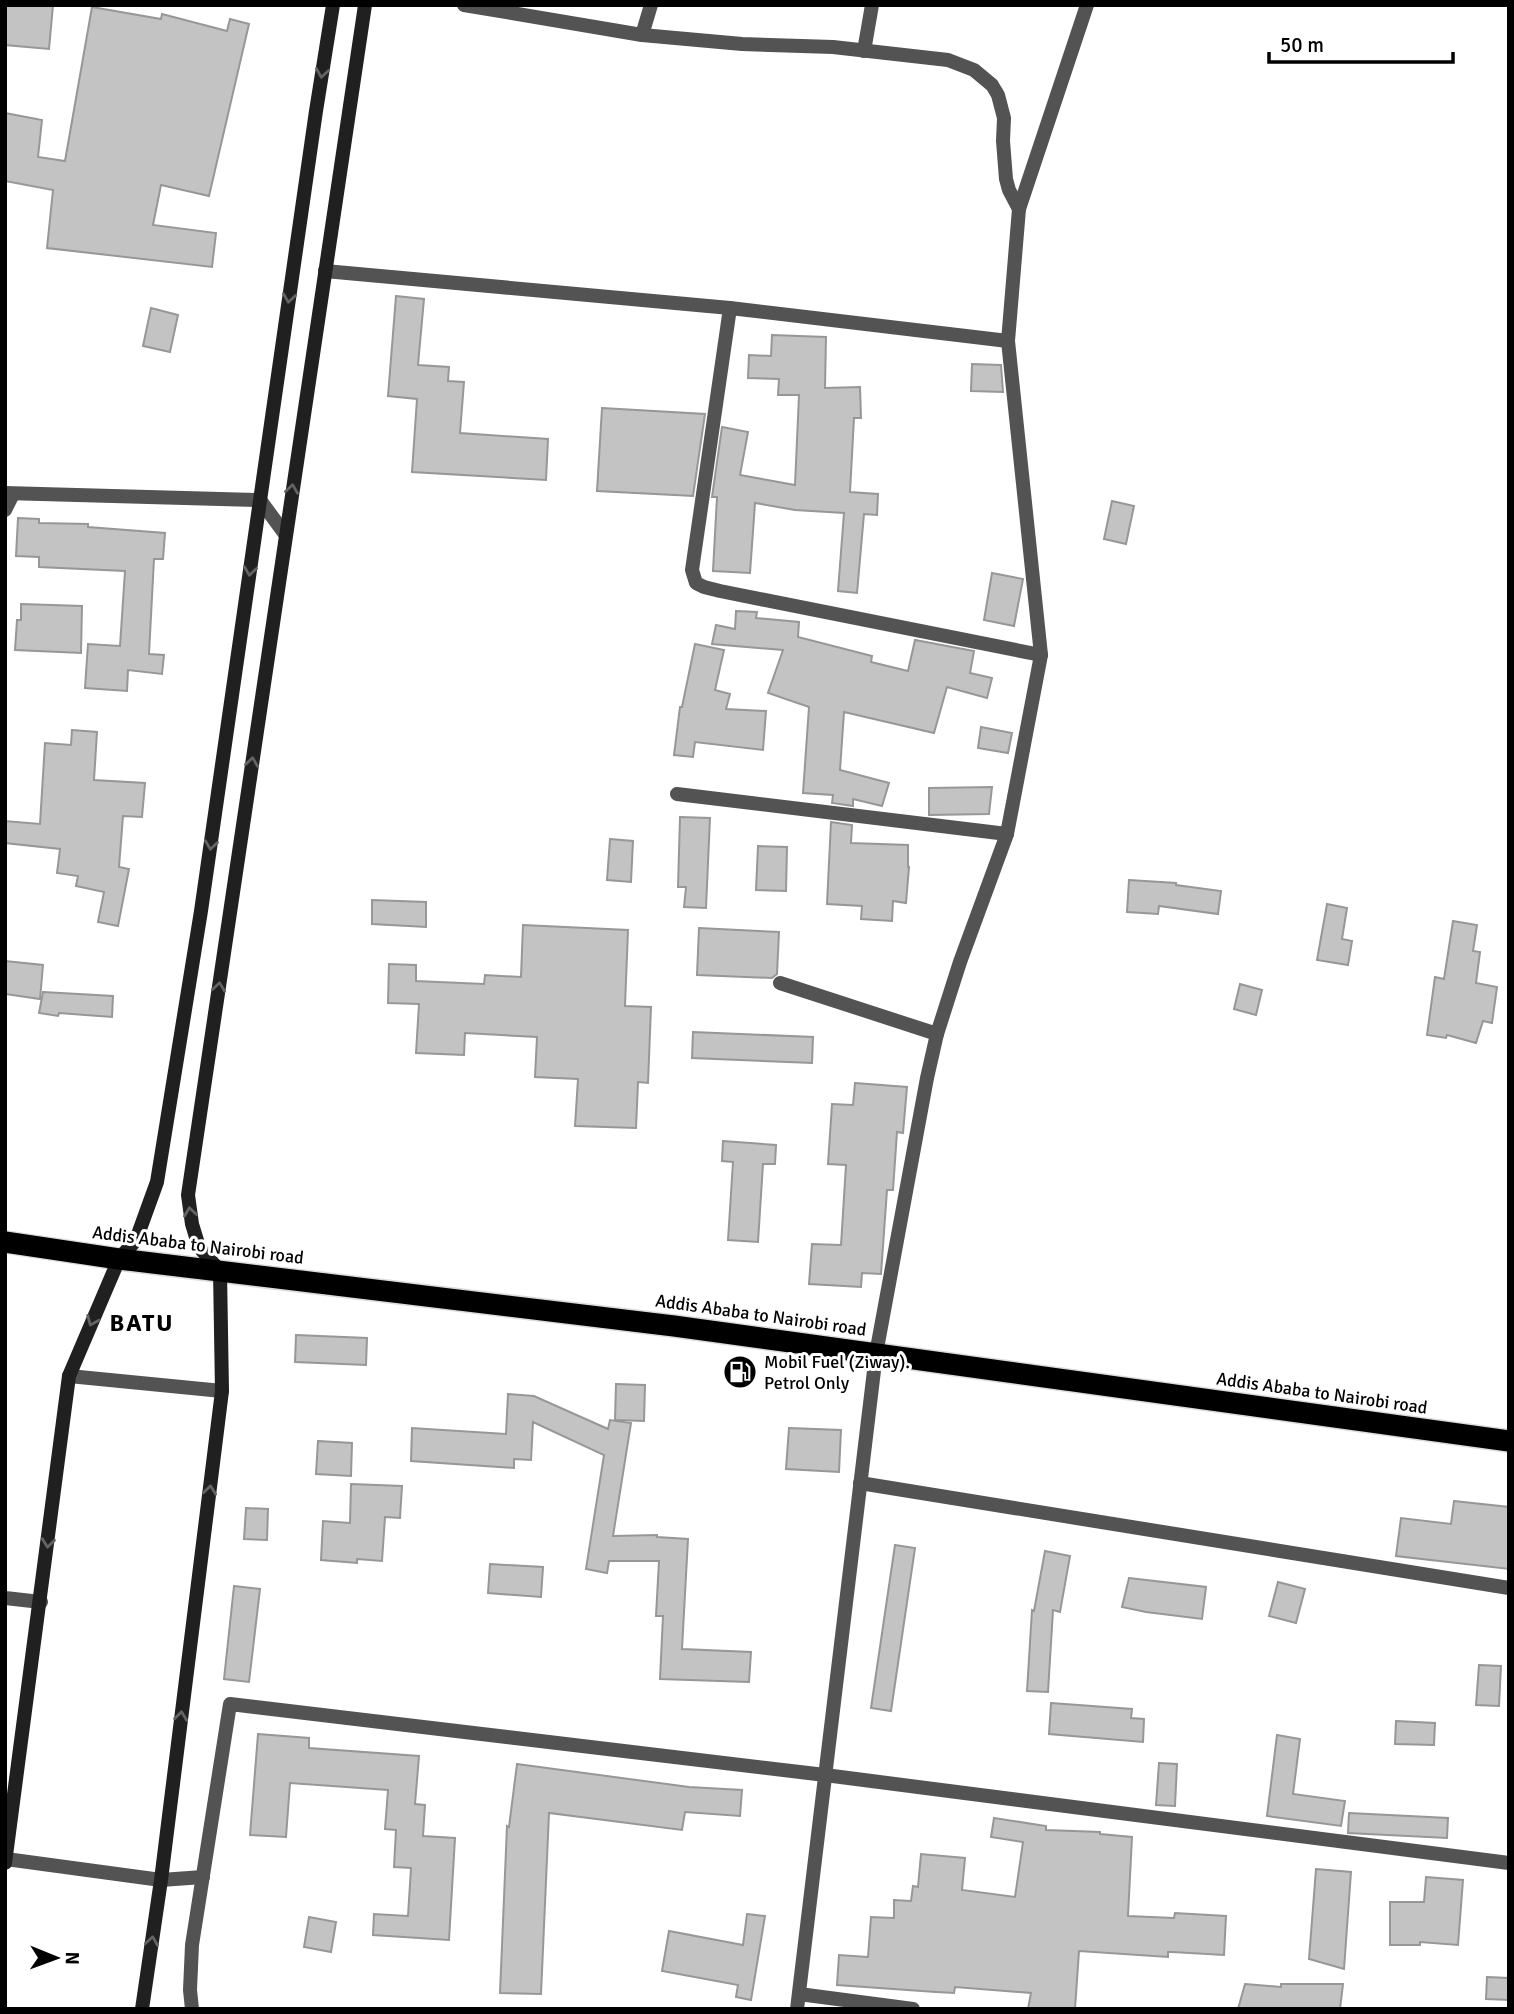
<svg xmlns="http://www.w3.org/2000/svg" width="1514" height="2014" font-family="Signika,sans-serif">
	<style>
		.building { fill: #c3c3c3; stroke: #979797; stroke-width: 2 }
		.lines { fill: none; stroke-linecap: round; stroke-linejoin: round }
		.highway-casing { stroke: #dbdbdb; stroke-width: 24 }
		.street { stroke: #535353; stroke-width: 14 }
		.secondary { stroke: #202020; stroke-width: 14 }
		.highway { stroke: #000; stroke-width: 21 }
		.oneway { stroke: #636363 }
		.labels { text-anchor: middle; stroke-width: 6; stroke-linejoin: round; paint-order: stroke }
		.street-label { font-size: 18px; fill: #000; stroke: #fff }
		.poi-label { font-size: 18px; fill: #000; stroke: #fff; text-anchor: start }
		.district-label { font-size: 24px; font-weight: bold; letter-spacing: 2px; fill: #000; stroke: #fff }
	</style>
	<rect width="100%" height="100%" fill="#fff"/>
	<g class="building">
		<path d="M 5,5 L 53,5 L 49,49 L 5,45 Z"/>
		<path d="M 92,7 L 161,19 L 162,14 L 227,31 L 230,19 L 249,24 L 209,196 L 161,185 L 153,225 L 216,233 L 212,267 L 47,248 L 53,190 L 5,181 L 5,113 L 42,120 L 38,157 L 65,161 Z"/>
		<path d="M 396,296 L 424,299 L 418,365 L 449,367 L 448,381 L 464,382 L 460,433 L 548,439 L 546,480 L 412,472 L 417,399 L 388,396 Z"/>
		<path d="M 151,308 L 178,315 L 170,352 L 143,346 Z"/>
		<path d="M 772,335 L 826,337 L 825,388 L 860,387 L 861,418 L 854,418 L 850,492 L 878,494 L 877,515 L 864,514 L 857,593 L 838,591 L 844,513 L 795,510 L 755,503 L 750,573 L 713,571 L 717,497 L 712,497 L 722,427 L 748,432 L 740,475 L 795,485 L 799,395 L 778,395 L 779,379 L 748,378 L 749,355 L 771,356 Z"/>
		<path d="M 972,364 L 1001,365 L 1003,392 L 971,391 Z"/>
		<path d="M 602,408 L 705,414 L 693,496 L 597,491 Z"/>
		<path d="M 1112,501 L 1134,506 L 1126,544 L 1104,539 Z"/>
		<path d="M 18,518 L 39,519 L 39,523 L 88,524 L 88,527 L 165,533 L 163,559 L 154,559 L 149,654 L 164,655 L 162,674 L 128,670 L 127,691 L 85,688 L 88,644 L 120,646 L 125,571 L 39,567 L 39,557 L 16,556 Z"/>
		<path d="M 992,573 L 1023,579 L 1014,626 L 984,620 Z"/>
		<path d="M 21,604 L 82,606 L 81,653 L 15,650 L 17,620 L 21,620 Z"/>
		<path d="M 736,611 L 757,612 L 756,618 L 799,622 L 798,637 L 872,656 L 871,662 L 908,671 L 915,640 L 974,651 L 970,673 L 992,678 L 987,698 L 947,687 L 934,733 L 844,712 L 840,770 L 889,783 L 882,806 L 853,799 L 853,806 L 832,803 L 833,795 L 803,793 L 809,707 L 768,693 L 783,650 L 712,644 L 716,625 L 735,629 Z"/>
		<path d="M 695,644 L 724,650 L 715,690 L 730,694 L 726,709 L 766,711 L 763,750 L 695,742 L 693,757 L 674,755 L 680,707 L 682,707 Z"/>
		<path d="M 981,727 L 1012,733 L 1008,753 L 978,748 Z"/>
		<path d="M 72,730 L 97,732 L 94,780 L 145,783 L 142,817 L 123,816 L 119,867 L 129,869 L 118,926 L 98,922 L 104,892 L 76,886 L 78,876 L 57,873 L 60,849 L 5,843 L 5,821 L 40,824 L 45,743 L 71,745 Z"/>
		<path d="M 992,787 L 989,814 L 929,815 L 929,788 Z"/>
		<path d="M 680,817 L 710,818 L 706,908 L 684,907 L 686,887 L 678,887 Z"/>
		<path d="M 831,822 L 852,825 L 851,843 L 908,845 L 908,867 L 909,867 L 906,903 L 893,901 L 892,921 L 861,919 L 862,906 L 827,904 Z"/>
		<path d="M 610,839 L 633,841 L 631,882 L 607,880 Z"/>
		<path d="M 758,846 L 787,847 L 786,891 L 756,890 Z"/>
		<path d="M 1129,880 L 1176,883 L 1176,885 L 1221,891 L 1218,914 L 1159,906 L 1158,914 L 1127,912 Z"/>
		<path d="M 372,900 L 426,902 L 426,927 L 372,924 Z"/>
		<path d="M 1327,904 L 1347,908 L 1342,939 L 1352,941 L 1348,965 L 1317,960 Z"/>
		<path d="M 1453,921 L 1477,925 L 1473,951 L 1480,952 L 1476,983 L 1497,987 L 1492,1023 L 1483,1021 L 1476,1043 L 1447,1035 L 1446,1038 L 1427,1035 L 1435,977 L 1444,979 Z"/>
		<path d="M 523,925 L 628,930 L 625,1006 L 651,1007 L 648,1083 L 638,1082 L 636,1128 L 575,1126 L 578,1079 L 535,1077 L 537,1037 L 465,1033 L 464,1055 L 416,1053 L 419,1004 L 388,1003 L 389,964 L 416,965 L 416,981 L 484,984 L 485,975 L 521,977 Z"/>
		<path d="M 699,928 L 779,932 L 777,974 L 772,978 L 697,975 Z"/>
		<path d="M 5,961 L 43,965 L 40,999 L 5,994 Z"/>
		<path d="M 1240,984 L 1262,990 L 1256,1015 L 1234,1009 Z"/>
		<path d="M 43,992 L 113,996 L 112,1017 L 59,1013 L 58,1016 L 39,1013 Z"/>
		<path d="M 693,1032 L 813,1037 L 812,1063 L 692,1058 Z"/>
		<path d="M 855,1083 L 907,1087 L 903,1133 L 897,1132 L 893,1190 L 887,1190 L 881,1274 L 862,1273 L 861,1287 L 809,1284 L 812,1244 L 841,1245 L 846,1165 L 828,1164 L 832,1104 L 853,1105 Z"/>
		<path d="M 723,1141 L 776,1145 L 775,1164 L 763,1164 L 758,1242 L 728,1240 L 733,1162 L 722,1161 Z"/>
		<path d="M 296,1335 L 367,1338 L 366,1365 L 295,1362 Z"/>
		<path d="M 616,1384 L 645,1385 L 644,1421 L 615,1420 Z"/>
		<path d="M 508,1394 L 534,1396 L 608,1429 L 610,1420 L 631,1423 L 613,1536 L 657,1535 L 657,1537 L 688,1539 L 682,1649 L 751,1652 L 749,1682 L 660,1679 L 663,1616 L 656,1616 L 659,1561 L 609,1561 L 607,1573 L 586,1569 L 604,1455 L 533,1422 L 531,1460 L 514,1459 L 514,1468 L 411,1461 L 412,1428 L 506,1434 Z"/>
		<path d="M 789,1428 L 841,1430 L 839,1472 L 786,1469 Z"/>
		<path d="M 318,1441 L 352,1443 L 351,1476 L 316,1474 Z"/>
		<path d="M 351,1484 L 402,1486 L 400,1518 L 385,1517 L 382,1561 L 357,1559 L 357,1563 L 321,1560 L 323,1521 L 350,1523 Z"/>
		<path d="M 1454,1501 L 1509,1507 L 1509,1569 L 1396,1556 L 1401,1518 L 1451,1524 Z"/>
		<path d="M 246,1508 L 268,1509 L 267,1540 L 244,1539 Z"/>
		<path d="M 895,1545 L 915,1548 L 891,1711 L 871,1708 Z"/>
		<path d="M 1045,1551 L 1070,1556 L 1060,1612 L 1053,1610 L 1048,1692 L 1027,1691 L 1032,1610 L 1034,1611 Z"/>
		<path d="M 490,1564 L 543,1567 L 541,1597 L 488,1593 Z"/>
		<path d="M 1129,1578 L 1206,1587 L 1202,1619 L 1146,1612 L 1122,1607 Z"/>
		<path d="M 1278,1582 L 1305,1589 L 1296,1623 L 1269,1616 Z"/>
		<path d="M 234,1586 L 260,1589 L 249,1682 L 224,1679 Z"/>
		<path d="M 1479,1665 L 1501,1666 L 1499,1706 L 1476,1705 Z"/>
		<path d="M 1051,1703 L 1132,1709 L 1131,1718 L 1144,1719 L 1143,1742 L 1049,1734 Z"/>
		<path d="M 1396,1721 L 1435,1723 L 1434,1745 L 1395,1744 Z"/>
		<path d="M 258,1734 L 309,1738 L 309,1748 L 419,1756 L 415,1804 L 425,1805 L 423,1836 L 455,1838 L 449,1940 L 373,1935 L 374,1914 L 408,1916 L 411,1868 L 394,1867 L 396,1830 L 385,1829 L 388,1790 L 290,1783 L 286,1837 L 250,1835 Z"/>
		<path d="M 1277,1735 L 1300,1739 L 1293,1794 L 1345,1801 L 1341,1826 L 1267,1816 Z"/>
		<path d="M 1159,1763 L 1177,1764 L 1175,1806 L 1156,1805 Z"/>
		<path d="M 517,1764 L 689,1787 L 742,1790 L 740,1816 L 685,1812 L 682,1830 L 549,1813 L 541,1994 L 500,1993 L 507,1826 L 509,1827 Z"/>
		<path d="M 1349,1813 L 1448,1818 L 1447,1838 L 1348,1833 Z"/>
		<path d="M 994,1818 L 1046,1826 L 1046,1830 L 1100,1832 L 1100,1834 L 1132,1837 L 1128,1916 L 1174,1918 L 1175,1913 L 1226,1916 L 1224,1955 L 1172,1952 L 1168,1952 L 1168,1957 L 1079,1951 L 1075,2009 L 1028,2009 L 1031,1993 L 955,1987 L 954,1993 L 936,1992 L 837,1985 L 839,1955 L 868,1957 L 871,1917 L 894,1918 L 894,1900 L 911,1901 L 913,1886 L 918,1887 L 921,1854 L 965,1858 L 962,1890 L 1015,1897 L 1023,1842 L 991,1837 Z"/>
		<path d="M 1316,1869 L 1351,1872 L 1344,1969 L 1309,1959 Z"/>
		<path d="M 1426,1877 L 1463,1880 L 1458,1945 L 1420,1942 L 1420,1945 L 1390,1945 L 1390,1902 L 1424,1902 Z"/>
		<path d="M 747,1914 L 765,1916 L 751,2000 L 736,1997 L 738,1985 L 662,1971 L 669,1931 L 743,1945 Z"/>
		<path d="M 309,1917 L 336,1922 L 331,1952 L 304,1947 Z"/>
		<path d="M 1487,1977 L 1509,1978 L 1509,2000 L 1486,1999 Z"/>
		<path d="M 1245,1984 L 1281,1987 L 1281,1984 L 1343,1984 L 1340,2009 L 1238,2009 Z"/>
	</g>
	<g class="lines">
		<defs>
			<path id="highway" d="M 5,1242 L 119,1259 L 674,1326 L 1509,1441"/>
		</defs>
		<use href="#highway" class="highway-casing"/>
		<g class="street">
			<path d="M 464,5 L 642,35 L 742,44 L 833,47 L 948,60 L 974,70 L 992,85 L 998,95 L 1004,118 L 1003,141 L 1006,179 L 1009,190 L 1019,209"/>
			<path d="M 642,35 L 651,5"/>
			<path d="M 864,51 L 872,5"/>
			<path d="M 325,271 L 730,308 L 1008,341"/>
			<path d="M 730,308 L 692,570 L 696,583 L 704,587 L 720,591 L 1041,655"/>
			<path d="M 5,493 L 260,500 L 285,534"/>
			<path d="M 5,510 L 13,494"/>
			<path d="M 677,794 L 1007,834"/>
			<path d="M 780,983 L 937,1034"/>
			<path d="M 69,1376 L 222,1391"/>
			<path d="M 860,1483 L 1509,1588"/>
			<path d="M 5,1598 L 41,1602"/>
			<path d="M 6,1859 L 161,1880 L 203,1877"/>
			<path d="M 799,1994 L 913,2009"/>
			<path d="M 192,2009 L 190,1990 L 192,1945 L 230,1704 L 825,1775 L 1509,1863"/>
			<path d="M 797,2009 L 876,1354 L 927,1078 L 937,1034 L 960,962 L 1007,834 L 1041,655 L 1008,341 L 1019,209 L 1087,5"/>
		</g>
		<g class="secondary">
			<path d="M 5,1863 L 69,1376 L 119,1259 L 136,1240 L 157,1182 L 201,911 L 316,111 L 333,5"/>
			<path d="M 142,2009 L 161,1880 L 222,1391 L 220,1271 L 199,1247 L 192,1224 L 188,1195 L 365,5"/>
		</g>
		<use href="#highway" class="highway"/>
	</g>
	<defs><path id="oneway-chevron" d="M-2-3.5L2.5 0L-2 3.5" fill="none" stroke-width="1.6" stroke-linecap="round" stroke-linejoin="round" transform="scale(1.75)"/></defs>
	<g class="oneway">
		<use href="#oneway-chevron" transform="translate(322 73) rotate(99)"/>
		<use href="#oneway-chevron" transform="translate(289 298) rotate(98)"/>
		<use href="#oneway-chevron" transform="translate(292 489) rotate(-82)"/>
		<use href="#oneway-chevron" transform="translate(250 571) rotate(98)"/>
		<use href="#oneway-chevron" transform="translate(252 762) rotate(-82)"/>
		<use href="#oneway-chevron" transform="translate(211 845) rotate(98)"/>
		<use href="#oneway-chevron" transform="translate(219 987) rotate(-82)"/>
		<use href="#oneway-chevron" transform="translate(190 1212) rotate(-98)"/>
		<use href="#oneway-chevron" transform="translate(92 1321) rotate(113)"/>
		<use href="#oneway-chevron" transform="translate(210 1490) rotate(-83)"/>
		<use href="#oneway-chevron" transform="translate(48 1543) rotate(97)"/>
		<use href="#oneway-chevron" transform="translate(181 1716) rotate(-83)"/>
		<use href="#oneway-chevron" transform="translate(152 1941) rotate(-81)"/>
	</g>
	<defs>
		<symbol id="fuel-disc" viewBox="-11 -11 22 22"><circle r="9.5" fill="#000" stroke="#fff"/><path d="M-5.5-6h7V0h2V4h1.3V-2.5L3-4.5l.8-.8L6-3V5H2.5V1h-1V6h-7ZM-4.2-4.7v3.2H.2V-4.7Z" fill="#fff"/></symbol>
	</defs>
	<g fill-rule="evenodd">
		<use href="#fuel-disc" x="721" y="1353" width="38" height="38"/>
	</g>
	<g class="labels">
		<g class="street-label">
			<text transform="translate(198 1245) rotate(7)" y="6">Addis Ababa to Nairobi road</text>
			<text transform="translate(761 1315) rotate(8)" y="6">Addis Ababa to Nairobi road</text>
			<text transform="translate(1322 1393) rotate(8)" y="6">Addis Ababa to Nairobi road</text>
		</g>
		<g class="poi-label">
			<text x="764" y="1368">Mobil Fuel (Ziway).<tspan x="764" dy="21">Petrol Only</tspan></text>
		</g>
		<g class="district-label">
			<text x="142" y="1331">BATU</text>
		</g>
	</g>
	<rect width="1514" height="2014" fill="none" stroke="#000000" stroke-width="14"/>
	<g transform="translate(56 1958) rotate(91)" stroke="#ffffff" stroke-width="5" paint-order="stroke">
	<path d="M0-5L12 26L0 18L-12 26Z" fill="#000000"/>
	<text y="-10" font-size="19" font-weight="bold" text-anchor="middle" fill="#000000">N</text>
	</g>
	<path d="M1269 52v10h184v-10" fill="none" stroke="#000000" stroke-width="3.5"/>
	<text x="1280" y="52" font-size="21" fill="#000000" stroke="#ffffff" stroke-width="5" paint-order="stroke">50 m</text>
</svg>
